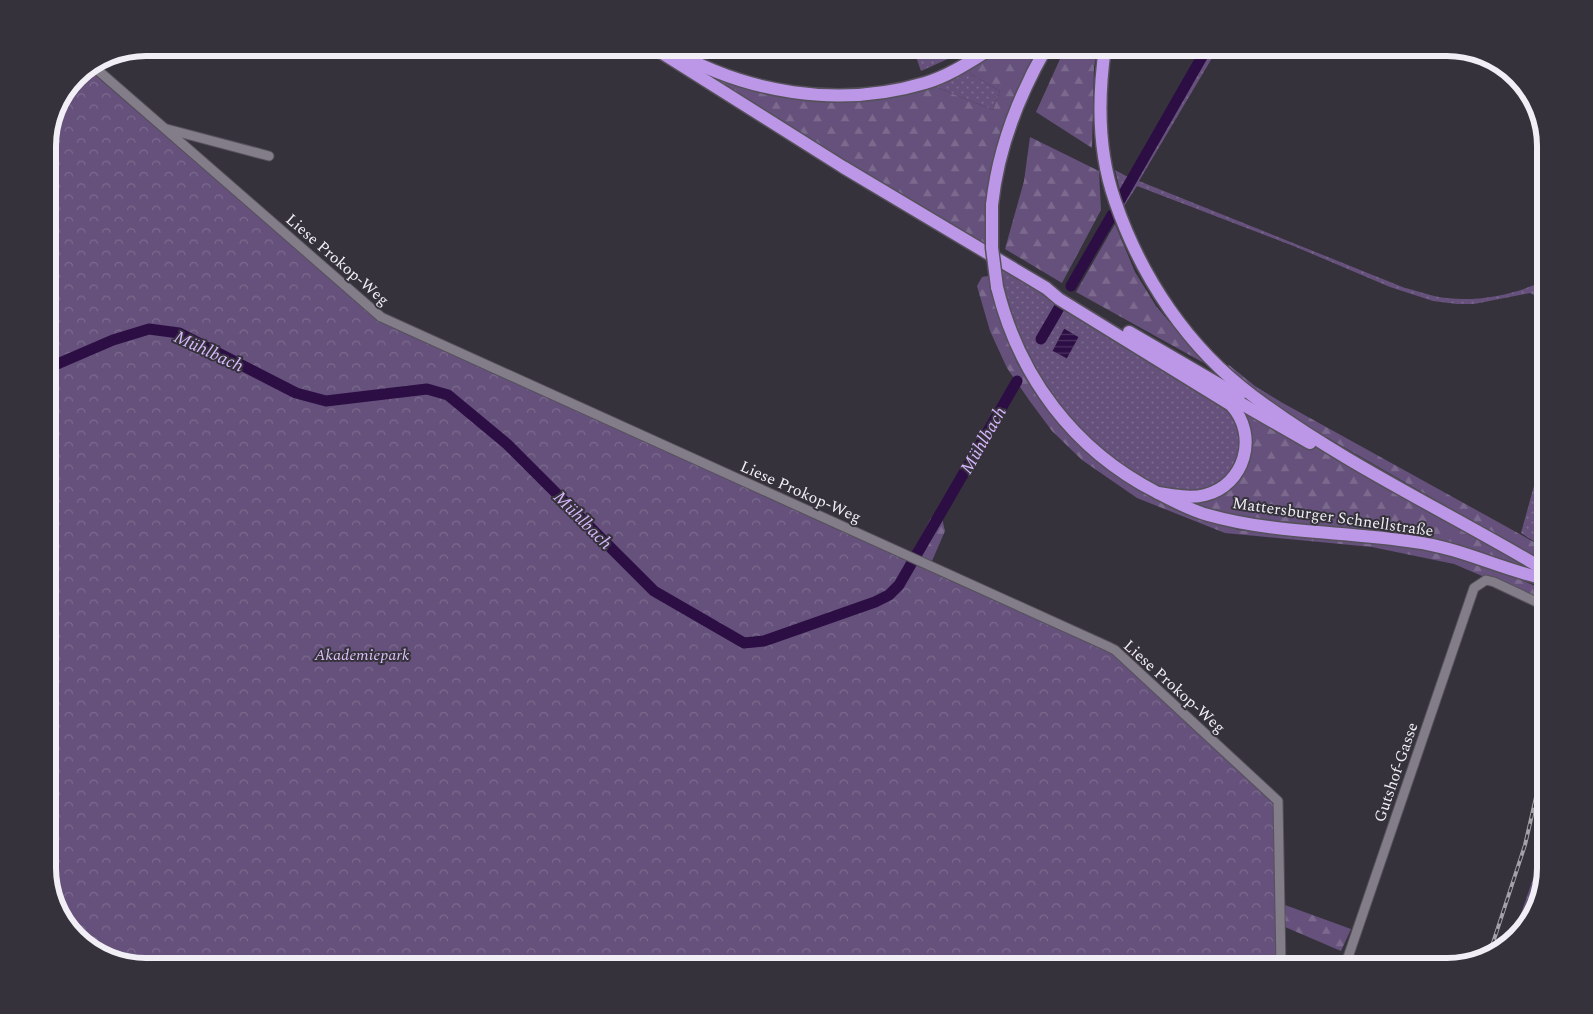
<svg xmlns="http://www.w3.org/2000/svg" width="1593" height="1014" font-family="Spectral,serif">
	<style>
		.grass { fill: url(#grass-dots) }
		.forest { fill: url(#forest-firs) }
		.park { fill: url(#park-crowns) }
		.water { fill: url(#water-rules); stroke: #67527a }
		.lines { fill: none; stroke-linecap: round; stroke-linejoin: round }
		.river { stroke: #2c0e45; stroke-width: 11 }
		.minor-casing { stroke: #55515a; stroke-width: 11 }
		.highway-casing { stroke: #55515a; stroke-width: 15 }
		.minor { stroke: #827d88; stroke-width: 9 }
		.highway { stroke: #bd97e7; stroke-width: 12 }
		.rail-casing { stroke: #a4a1a8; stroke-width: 4 }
		.rail { stroke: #36323c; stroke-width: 2; stroke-dasharray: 5.5; stroke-linecap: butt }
		.highway-bridge-casing { stroke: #55515a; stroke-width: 15; stroke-linecap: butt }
		.highway-bridge { stroke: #bd97e7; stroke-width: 12 }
		.labels { text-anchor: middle; stroke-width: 4; stroke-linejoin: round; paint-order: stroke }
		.street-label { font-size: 16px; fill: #f1eff5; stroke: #36323c }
		.park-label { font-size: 16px; font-style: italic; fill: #dac1f7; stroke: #36323c }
		.water-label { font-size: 18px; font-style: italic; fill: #d8b7fe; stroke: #36323c }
		.rim { fill: none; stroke: #f1eff5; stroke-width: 6 }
	</style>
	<defs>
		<pattern id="grass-dots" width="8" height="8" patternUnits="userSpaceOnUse" patternTransform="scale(1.25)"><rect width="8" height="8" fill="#65517b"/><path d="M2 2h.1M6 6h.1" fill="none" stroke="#7c6a8e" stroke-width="1.8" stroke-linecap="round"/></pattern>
		<pattern id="forest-firs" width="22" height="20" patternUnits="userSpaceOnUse" patternTransform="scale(1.25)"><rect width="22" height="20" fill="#65517b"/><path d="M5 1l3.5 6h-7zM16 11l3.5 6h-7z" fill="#7c6a8e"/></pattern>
		<pattern id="park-crowns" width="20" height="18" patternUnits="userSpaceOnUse" patternTransform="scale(1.25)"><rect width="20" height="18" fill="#65517b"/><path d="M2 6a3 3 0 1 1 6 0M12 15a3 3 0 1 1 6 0" fill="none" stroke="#7c6a8e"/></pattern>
		<pattern id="water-rules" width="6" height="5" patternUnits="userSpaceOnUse" patternTransform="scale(1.25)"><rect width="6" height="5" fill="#2c0e45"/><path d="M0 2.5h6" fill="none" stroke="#4b3160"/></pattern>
	</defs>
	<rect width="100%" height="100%" fill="#36323c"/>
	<g class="grass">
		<path d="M 913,48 L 970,48 L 970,49 L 921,71 Z"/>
		<path d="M 1204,48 L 1218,48 L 1139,181 L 1405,288 C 1419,291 1433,297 1447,298 C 1478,302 1518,294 1545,280 L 1545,301 L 1530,293 L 1474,304 L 1457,304 L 1433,301 L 1390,287 L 1296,247 L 1137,186 L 1124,206 L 1115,170 L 1128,177 Z"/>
		<path d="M 964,65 L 972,75 L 1000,91 L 993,110 L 926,83 Z"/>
		<path d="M 999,261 L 1225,401 L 1247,438 L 1225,485 L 1177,496 L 1104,460 L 1026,367 L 1003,286 Z"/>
		<path d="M 1545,446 L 1545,548 L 1521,533 Z"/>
		<path d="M 1537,867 L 1545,871 L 1529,922 L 1513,937 Z"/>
	</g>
	<g class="forest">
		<path d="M 992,48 L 1046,48 L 986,205 L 986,253 L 697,76 L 702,65 L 817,96 L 926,83 L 993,110 L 1000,91 L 972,75 L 964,65 Z"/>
		<path d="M 1065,48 L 1098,48 L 1094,67 L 1092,148 L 1036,112 Z"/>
		<path d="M 1030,137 L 1099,171 L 1101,210 L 1062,283 L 1005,249 L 1024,181 Z"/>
		<path d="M 1115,224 L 1135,272 L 1156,306 L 1204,363 L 1076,292 Z"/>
		<path d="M 988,276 L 1003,328 L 1017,363 L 1036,395 L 1059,425 L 1085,451 L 1137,490 L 1175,508 L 1238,530 L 1416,546 L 1474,560 L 1545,590 L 1545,603 L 1454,564 L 1372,547 L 1225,533 L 1137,498 L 1082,460 L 1052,431 L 1029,400 L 1007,368 L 990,331 L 977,286 L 982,277 Z"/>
		<path d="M 1229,365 L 1255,386 L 1281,402 L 1545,548 L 1545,563 L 1276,408 L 1226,368 Z"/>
		<path d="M 1246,406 L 1545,578 L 1453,550 L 1208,515 L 1177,496 L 1203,496 L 1241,465 L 1240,417 Z"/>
		<path d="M 938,516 L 942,518 L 945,531 L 932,561 L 912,553 L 931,518 Z"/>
		<path d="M 1285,905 L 1351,929 L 1341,951 L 1285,927 Z"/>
	</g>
	<path class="park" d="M 88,69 L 377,319 L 1109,650 L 1275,803 L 1277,966 L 146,966 L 92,950 L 61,917 L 48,874 L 48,140 C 54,112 62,86 88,69 Z"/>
	<path class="water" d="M 1064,328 L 1079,337 L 1067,359 L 1052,351 Z"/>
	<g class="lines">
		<g class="river">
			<path d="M 1120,200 L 1207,48"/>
			<path d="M 1071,286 L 1112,215"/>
			<path d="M 1041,339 L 1059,308"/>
			<path d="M 48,368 L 113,340 L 149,329 L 179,333 L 296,393 L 326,401 L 427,389 L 448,395 L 507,444 L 654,591 L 744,643 L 764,641 L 875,602 L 889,595 L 899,585 L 1017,381"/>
		</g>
		<defs>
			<g id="minor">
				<path d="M 93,66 L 381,317 L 1107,646 L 1115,650 L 1278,801 L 1281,966"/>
				<path d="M 167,129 L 269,156"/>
				<path d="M 1345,966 L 1474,588 L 1486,580 L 1494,582 L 1545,606"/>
			</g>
			<g id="highway">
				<path d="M 654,48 L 843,167 L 1046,288 L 1059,299 L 1231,405 C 1259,435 1245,485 1205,495 C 1190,499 1173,495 1158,493"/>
				<path d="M 668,48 C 745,93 838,109 925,83 C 949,76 971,61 992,48"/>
				<path d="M 1105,48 C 1098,97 1098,153 1115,201 C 1141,277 1188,348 1253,396 C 1344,464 1448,512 1545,570"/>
				<path d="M 992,205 C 998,148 1018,97 1046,48"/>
				<path d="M 997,287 C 1019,377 1074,450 1156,492 C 1173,501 1190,510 1208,515 C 1275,534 1346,531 1415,542 C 1460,548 1501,569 1545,579"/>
				<path d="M 1129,332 L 1239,396"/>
				<path d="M 1228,396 L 1310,443"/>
			</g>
		</defs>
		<use href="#minor" class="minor-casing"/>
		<use href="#highway" class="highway-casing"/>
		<use href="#minor" class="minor"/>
		<use href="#highway" class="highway"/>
		<defs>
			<path id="rail" d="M 1489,955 L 1525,845 L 1545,758"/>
		</defs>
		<use href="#rail" class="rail-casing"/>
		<use href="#rail" class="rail"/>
		<defs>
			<path id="highway-bridge" d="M 992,205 L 992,248 L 997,287"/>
		</defs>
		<use href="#highway-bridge" class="highway-bridge-casing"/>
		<use href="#highway-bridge" class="highway-bridge"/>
	</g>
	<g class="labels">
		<g class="street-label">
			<text transform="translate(338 259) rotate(41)" y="6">Liese Prokop-Weg</text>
			<text transform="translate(801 491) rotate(24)" y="6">Liese Prokop-Weg</text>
			<text transform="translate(1333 516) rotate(8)" y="6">Mattersburger Schnellstraße</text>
			<text transform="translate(1175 686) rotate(42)" y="6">Liese Prokop-Weg</text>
			<text transform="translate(1395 772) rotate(-71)" y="6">Gutshof-Gasse</text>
		</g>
		<g class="park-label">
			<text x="362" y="660">Akademiepark</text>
		</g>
		<g class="water-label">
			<text transform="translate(209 351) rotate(25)" y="6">Mühlbach</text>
			<text transform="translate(983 440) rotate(-60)" y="6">Mühlbach</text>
			<text transform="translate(583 520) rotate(45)" y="6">Mühlbach</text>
		</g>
	</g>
	<path d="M0 0H1593V1014H0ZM146 56H1447A90 90 0 0 1 1537 146V868A90 90 0 0 1 1447 958H146A90 90 0 0 1 56 868V146A90 90 0 0 1 146 56Z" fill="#36323c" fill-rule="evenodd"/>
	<path class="rim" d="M146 56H1447A90 90 0 0 1 1537 146V868A90 90 0 0 1 1447 958H146A90 90 0 0 1 56 868V146A90 90 0 0 1 146 56Z"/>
</svg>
